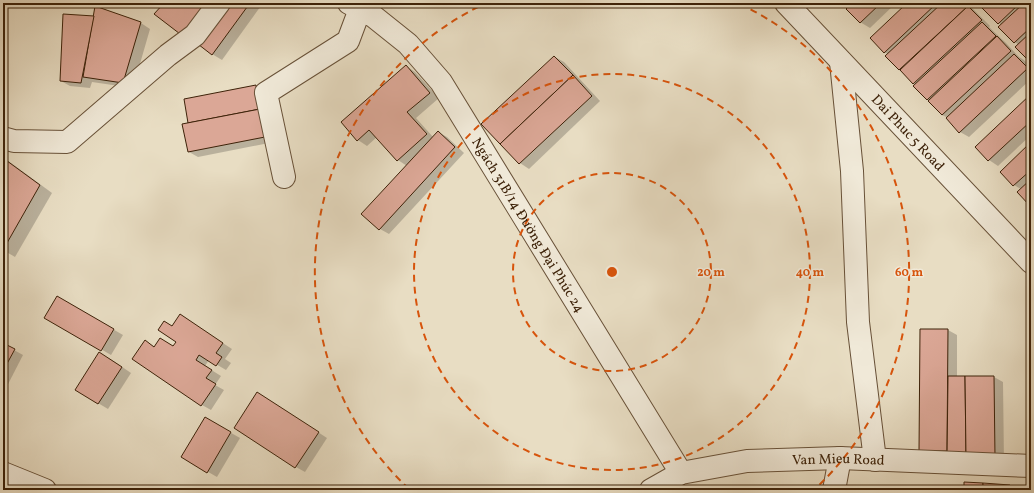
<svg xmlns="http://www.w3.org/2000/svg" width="1034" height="493" font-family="Vollkorn,serif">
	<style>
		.shadow { fill: #0003 }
		.building { fill: #dba796; stroke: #3d2209 }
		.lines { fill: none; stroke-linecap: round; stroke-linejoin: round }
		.minor-casing { stroke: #685138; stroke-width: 24 }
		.minor { stroke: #f0e9d8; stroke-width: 22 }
		.ring { fill: none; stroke: #d7540c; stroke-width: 2; stroke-dasharray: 7 5 }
		.labels { text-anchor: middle; stroke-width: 3; stroke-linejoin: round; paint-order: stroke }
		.street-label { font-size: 14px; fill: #3d2209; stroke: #f0e9d8 }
		.centre { fill: #d7540c; stroke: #f0e9d8; stroke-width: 2 }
		.ring-label { font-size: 12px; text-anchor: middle; font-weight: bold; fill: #d7540c; stroke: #f0e9d8; stroke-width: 3; stroke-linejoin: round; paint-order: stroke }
	</style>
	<rect width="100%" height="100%" fill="#e8ddc3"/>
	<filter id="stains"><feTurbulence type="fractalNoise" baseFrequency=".005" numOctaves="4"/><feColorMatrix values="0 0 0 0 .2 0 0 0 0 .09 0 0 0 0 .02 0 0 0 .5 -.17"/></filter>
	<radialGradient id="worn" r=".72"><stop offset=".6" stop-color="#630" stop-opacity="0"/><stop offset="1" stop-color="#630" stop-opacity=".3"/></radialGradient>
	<g class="shadow">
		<path d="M 165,3 L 263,3 L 222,60 L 212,54 L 195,40 Z"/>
		<path d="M 854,3 L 896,3 L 870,28 L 860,22 Z"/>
		<path d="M 909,3 L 967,3 L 990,26 L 989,27 L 1006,43 L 1019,57 L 1024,60 L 1031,68 L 1031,79 L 969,137 L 960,132 L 948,118 L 942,115 L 915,86 L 916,85 L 886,56 L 888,54 L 884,52 Z"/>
		<path d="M 979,3 L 1031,3 L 1031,62 L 1019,45 L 1015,42 L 1000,27 L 1002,25 L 999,23 L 984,8 L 985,7 Z"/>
		<path d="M 96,8 L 141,23 L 150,29 L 133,88 L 92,82 L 90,88 L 70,86 L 61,81 L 95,17 Z"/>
		<path d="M 555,57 L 564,62 L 600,101 L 529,169 L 520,163 L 482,124 Z"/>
		<path d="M 406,66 L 415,72 L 439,98 L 416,118 L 433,137 L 438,132 L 447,137 L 464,153 L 389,234 L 380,229 L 407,166 L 398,160 L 377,137 L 367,146 L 358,140 Z"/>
		<path d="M 255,87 L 265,92 L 274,142 L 198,157 L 189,152 L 189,124 Z"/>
		<path d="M 1031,95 L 1031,135 L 998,166 L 989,160 L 976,147 Z"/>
		<path d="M 1031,144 L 1031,205 L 1021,189 L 1014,185 Z"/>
		<path d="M 3,157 L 52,193 L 15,257 L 3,250 Z"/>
		<path d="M 57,297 L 123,335 L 111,355 L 46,317 Z"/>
		<path d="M 189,321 L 232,349 L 225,359 L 231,363 L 226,370 L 209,360 L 205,366 L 221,376 L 215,385 L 224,390 L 211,410 L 202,405 L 146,341 L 155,347 L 174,347 L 178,342 L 172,327 Z"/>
		<path d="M 921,330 L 948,330 L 957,335 L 957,377 L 994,377 L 1003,382 L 1004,462 L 929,456 Z"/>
		<path d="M 3,344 L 23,355 L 3,394 Z"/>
		<path d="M 109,358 L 131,373 L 108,409 L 76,390 Z"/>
		<path d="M 267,399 L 327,438 L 305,472 L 296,467 Z"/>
		<path d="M 205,418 L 240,438 L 217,477 L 182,457 Z"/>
		<path d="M 965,483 L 1010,486 L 1018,490 L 965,490 Z"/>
	</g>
	<g class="building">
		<path d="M 164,3 L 212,3 L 184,37 L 154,14 Z"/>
		<path d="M 225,3 L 250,3 L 212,55 L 194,41 Z"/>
		<path d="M 852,3 L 881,3 L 860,23 L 846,9 Z"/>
		<path d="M 907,3 L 937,3 L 884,53 L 870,38 Z"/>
		<path d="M 942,3 L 964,3 L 967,7 L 899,70 L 885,56 Z"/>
		<path d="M 988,3 L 1020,3 L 998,24 L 982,8 Z"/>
		<path d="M 1024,3 L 1031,3 L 1031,27 L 1014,43 L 998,27 Z"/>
		<path d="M 95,6 L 141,22 L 123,83 L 83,77 Z"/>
		<path d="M 968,6 L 982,20 L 913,84 L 900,70 Z"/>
		<path d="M 63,14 L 94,16 L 81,83 L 60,81 Z"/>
		<path d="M 982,22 L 996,36 L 927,100 L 913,86 Z"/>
		<path d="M 1031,32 L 1031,63 L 1015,47 Z"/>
		<path d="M 997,36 L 1011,51 L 942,115 L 928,101 Z"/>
		<path d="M 1014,54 L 1028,68 L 959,133 L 946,118 Z"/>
		<path d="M 554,56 L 573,75 L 500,144 L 481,124 Z"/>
		<path d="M 406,65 L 430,93 L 407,112 L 427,134 L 397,161 L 369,130 L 357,141 L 341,122 Z"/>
		<path d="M 573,75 L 592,96 L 519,164 L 500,144 Z"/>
		<path d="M 256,85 L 260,109 L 188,123 L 184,99 Z"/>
		<path d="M 1031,94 L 1031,121 L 988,161 L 975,147 Z"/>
		<path d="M 260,109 L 265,137 L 188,152 L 182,124 Z"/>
		<path d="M 438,131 L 455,147 L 379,230 L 361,214 Z"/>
		<path d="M 1031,142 L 1031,170 L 1013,186 L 1000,172 Z"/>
		<path d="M 3,158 L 40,185 L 3,250 Z"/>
		<path d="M 1031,179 L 1031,207 L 1017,192 Z"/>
		<path d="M 57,296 L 114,329 L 101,351 L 44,318 Z"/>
		<path d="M 180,314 L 223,343 L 216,353 L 222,357 L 216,366 L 199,355 L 196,360 L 212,370 L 206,378 L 216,384 L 201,406 L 132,359 L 145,340 L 154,347 L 160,338 L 173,346 L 176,342 L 158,330 L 164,321 L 172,326 Z"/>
		<path d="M 920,329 L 948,329 L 947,451 L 919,451 Z"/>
		<path d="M 3,343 L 15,349 L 3,371 Z"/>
		<path d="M 99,352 L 122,367 L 98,404 L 75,390 Z"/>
		<path d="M 948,376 L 965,376 L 966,457 L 947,457 Z"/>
		<path d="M 965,376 L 994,376 L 995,457 L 966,457 Z"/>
		<path d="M 257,392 L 319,432 L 295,468 L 234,428 Z"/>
		<path d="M 205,417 L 231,432 L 207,473 L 181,457 Z"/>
		<path d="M 964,482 L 983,483 L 983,490 L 964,490 Z"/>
		<path d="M 983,483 L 1010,485 L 1010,490 L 983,490 Z"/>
	</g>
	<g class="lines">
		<defs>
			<g id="minor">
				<path id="s1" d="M 349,3 L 373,16 L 408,44 L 441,82 L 681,473"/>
				<path id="s2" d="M 786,3 L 1031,262"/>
				<path d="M 841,62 L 852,171 L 858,322 L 875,460"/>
				<path d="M 3,138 L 14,141 L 67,142 L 168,55 L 195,35 L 219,3"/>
				<path d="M 284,177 L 266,93 L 348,41 L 360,9 L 364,3"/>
				<path d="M 3,473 L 45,490"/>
				<path id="s3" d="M 651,490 L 681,473 L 747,461 L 840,458 L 1031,466"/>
				<path d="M 834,490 L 840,458"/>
			</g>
		</defs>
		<use href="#minor" class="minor-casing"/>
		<use href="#minor" class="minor"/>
	</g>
	<g class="ring">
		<circle cx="612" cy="272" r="99"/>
		<circle cx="612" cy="272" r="198"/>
		<path d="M409 489A297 297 0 0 1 484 4M740 4A297 297 0 0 1 815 489"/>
	</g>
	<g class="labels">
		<g class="street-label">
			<text dy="5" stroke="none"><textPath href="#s2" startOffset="178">Dai Phuc 5 Road</textPath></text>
			<text dy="5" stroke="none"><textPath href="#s1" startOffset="290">Ngách 31B/14 Đường Đại Phúc 24</textPath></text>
			<text dy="5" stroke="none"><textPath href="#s3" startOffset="193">Van Mieu Road</textPath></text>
		</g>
	</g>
	<circle cx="612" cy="272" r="6" class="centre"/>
	<g class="ring-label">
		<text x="711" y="276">20 m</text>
		<text x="810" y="276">40 m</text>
		<text x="909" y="276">60 m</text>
	</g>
	<rect width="1034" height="493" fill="none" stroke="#e8ddc3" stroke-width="16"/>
	<rect x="4" y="4" width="1026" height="485" fill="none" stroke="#3d2209" stroke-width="2"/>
	<rect x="8" y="8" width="1018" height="477" fill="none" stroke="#3d2209"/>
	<rect width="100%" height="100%" filter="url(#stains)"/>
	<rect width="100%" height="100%" fill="url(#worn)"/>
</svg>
